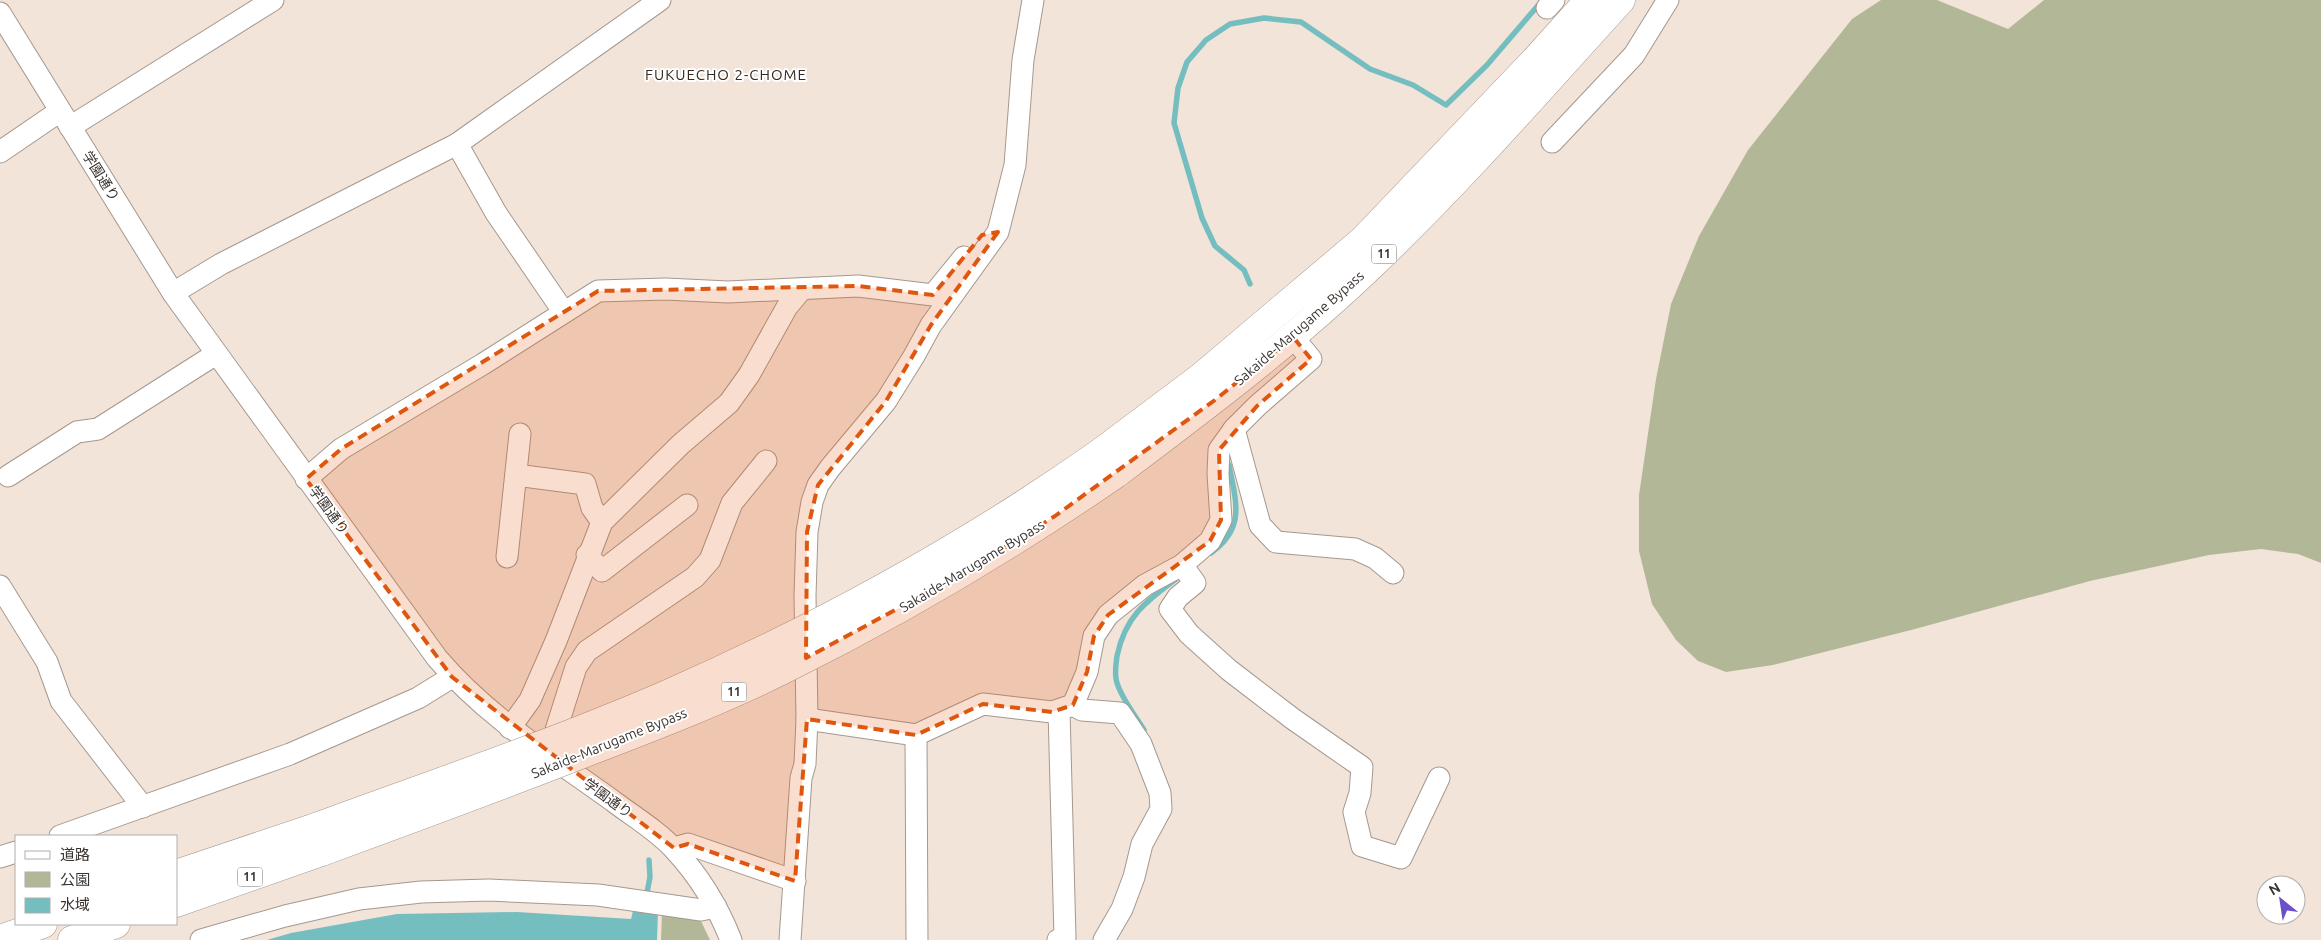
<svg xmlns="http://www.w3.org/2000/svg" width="2321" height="940" font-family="Ubuntu,'Noto Sans JP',sans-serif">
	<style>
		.green { fill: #b2b897 }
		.water { fill: #75bec0 }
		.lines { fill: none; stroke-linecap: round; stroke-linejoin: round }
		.stream { stroke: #75bec0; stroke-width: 5.5 }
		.minor-casing { stroke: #a5988e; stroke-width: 23 }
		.highway-casing { stroke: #a5988e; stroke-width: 29 }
		.minor { stroke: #fff; stroke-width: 21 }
		.highway { stroke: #fff; stroke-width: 28 }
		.highway-bridge-casing { stroke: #a5988e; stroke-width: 29; stroke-linecap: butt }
		.highway-bridge { stroke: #fff; stroke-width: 28 }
		.marked { fill: #df570e; fill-opacity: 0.2; stroke: #df570e; stroke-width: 4; stroke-dasharray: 10 6; stroke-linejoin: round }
		.labels { text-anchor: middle; stroke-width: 4; stroke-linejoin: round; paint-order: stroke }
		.shield { fill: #fff; stroke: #75716e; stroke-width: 1 }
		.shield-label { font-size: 12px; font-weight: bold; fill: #3a3430 }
		.street-label { font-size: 14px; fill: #3a3430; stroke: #fff }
		.neighbourhood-label { font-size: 15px; letter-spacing: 1px; fill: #352b22; stroke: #fff }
	</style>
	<rect width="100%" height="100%" fill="#f3e4d9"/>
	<g class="green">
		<path d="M 1881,0 L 1937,0 L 2008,29 L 2044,0 L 2321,0 L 2321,563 L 2298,554 L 2261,549 L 2209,555 L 2090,581 L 1915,629 L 1773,665 L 1726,672 L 1698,661 L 1676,640 L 1652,604 L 1639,551 L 1639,495 L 1656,379 L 1671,304 L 1699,236 L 1748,150 L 1852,19 Z"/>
		<path d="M 662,911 L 699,917 L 710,940 L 661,940 Z"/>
	</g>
	<path class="water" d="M 634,907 L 658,911 L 657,940 L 267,940 L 291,933 L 397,914 L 517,912 L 631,919 Z"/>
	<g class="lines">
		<g class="stream">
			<path d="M 1250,284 L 1244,270 L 1215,246 L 1202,218 L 1174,123 L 1178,88 L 1187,62 L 1206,40 L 1230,24 L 1264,18 L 1301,22 L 1370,69 L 1413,85 L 1446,105 L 1487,65 L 1541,2"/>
			<path d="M 1211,553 C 1246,528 1236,502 1229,465"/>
			<path d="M 1144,730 C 1135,715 1122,699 1117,683 C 1114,675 1116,664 1117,656 C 1125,617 1145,602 1176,579"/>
			<path d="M 646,898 L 650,877 L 649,860"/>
		</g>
		<defs>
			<g id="minor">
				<path d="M 1547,8 L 1554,0"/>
				<path d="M 0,13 L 173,293 L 437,658 C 486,716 552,757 613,801 C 634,817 658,831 675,850 C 699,876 718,907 731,940"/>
				<path d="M 70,127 L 273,0"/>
				<path d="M 1552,142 L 1634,55 L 1668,0"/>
				<path d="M 457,144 L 496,213 L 563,311"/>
				<path d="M 0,152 L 60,111"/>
				<path d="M 173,293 L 221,264 L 457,144 L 660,0"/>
				<path d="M 1234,429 L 1260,525 L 1276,542 L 1355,549 L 1375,558 L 1393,573"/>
				<path d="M 516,475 L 585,484 L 592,508 L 602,522"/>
				<path d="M 8,476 L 77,432 L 98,429 L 216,354"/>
				<path d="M 306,479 L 341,449 L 483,364 L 598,291 L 666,289 L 728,292 L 858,286 L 933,295 L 964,257"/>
				<path d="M 587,555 L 602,571 L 687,505"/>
				<path d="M 507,557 L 520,434"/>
				<path d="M 1182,565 L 1210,541 L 1221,520 L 1218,474 L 1219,450 L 1234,429 L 1257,406 L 1311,359 L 1293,337"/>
				<path d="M 0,586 L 47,662 L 61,701 L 143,807"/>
				<path d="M 1073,705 L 1082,710 L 1120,713 L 1141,744 L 1160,793 L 1161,809 L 1142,844 L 1134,877 L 1122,909 L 1104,940"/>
				<path d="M 807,719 L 916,735 L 983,704 L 1052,712 L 1073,705 L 1087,672 L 1094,636 L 1108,615 L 1145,585 L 1182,565 L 1195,583 L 1178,597 L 1170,609 L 1189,634 L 1229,670 L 1293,719 L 1362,767 L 1360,793 L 1354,812 L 1362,846 L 1401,858 L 1439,778"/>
				<path d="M 510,728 L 530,700 L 556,641 L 602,522 L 681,444 L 729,403 L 749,375 L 787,307 L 802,289"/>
				<path d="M 916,735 L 917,940"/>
				<path d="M 550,749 L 576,667 L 587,651 L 695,577 L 710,560 L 732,503 L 766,461"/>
				<path d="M 60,836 L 290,754 L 418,698 L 452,677"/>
				<path d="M 674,848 L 688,844 L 795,881"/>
				<path d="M 0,857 L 16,852"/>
				<path d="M 201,940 L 285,916 L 359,899 L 421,892 L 489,890 L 598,895 L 701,910 L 716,907"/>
				<path d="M 790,940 L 801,778 L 805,764 L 807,719 L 805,596 L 807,532 L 812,502 L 818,485 L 830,468 L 886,401 L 914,356 L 931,325 L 998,232 L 1015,165 L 1023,60 L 1033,0"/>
				<path d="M 1058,940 L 1065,937 L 1059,710"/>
			</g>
			<g id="highway">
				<path d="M 1101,452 L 1201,377 L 1363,240 L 1535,60 L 1589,0"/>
				<path d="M 1116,474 C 1204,408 1293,341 1373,264 C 1460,181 1540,89 1621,0"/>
				<path d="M 176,874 L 316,827"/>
				<path d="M 176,903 L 324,851"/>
				<path d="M 0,939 L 43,924"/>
				<path d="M 72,940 L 116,924"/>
			</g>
		</defs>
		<use href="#minor" class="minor-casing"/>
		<use href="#highway" class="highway-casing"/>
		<use href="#minor" class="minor"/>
		<use href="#highway" class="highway"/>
		<defs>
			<g id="highway-bridge">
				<path d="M 316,827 C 433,784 551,744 665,695 C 818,628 965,548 1101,452"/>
				<path d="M 324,851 C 414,818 504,785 593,750 C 658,725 723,700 785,669 C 900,612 1010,547 1116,474"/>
			</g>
		</defs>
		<use href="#highway-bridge" class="highway-bridge-casing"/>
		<use href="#highway-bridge" class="highway-bridge"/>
	</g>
	<path class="marked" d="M 998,232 L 931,325 L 886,401 L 818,485 L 807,532 L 806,658 L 962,574 L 1055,516 L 1215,400 L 1293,337 L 1311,359 L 1257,406 L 1219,450 L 1221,520 L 1210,541 L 1108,615 L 1094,636 L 1087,672 L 1073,705 L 1052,712 L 983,704 L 916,735 L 807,719 L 795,881 L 688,844 L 674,848 L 452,677 L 306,479 L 341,449 L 598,291 L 858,286 L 933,295 L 982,235 Z"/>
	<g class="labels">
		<g class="shield">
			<rect x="1371.5" y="244.5" width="25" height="19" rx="4"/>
			<rect x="721.5" y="682.5" width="25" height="19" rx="4"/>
			<rect x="237.5" y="867.5" width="25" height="19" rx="4"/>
		</g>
		<g class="shield-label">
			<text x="1384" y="258">11</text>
			<text x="734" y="696">11</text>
			<text x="250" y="881">11</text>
		</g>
		<g class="street-label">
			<text transform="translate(101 176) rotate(58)" y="5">学園通り</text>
			<text transform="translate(1299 328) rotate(-41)" y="5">Sakaide-Marugame Bypass</text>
			<text transform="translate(329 510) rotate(54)" y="5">学園通り</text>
			<text transform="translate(972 566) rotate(-31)" y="5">Sakaide-Marugame Bypass</text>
			<text transform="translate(609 743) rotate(-22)" y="5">Sakaide-Marugame Bypass</text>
			<text transform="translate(608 798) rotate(36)" y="5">学園通り</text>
		</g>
		<g class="neighbourhood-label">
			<text x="726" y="80">FUKUECHO 2-CHOME</text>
		</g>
	</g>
	<rect x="15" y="835" width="162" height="90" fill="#ffffff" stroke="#b0aeac"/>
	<rect x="25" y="851" width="25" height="8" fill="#ffffff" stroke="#b0aeac"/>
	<text x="60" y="860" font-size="15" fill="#3a3430">道路</text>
	<rect x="25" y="872" width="25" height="15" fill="#b2b897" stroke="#b0aeac"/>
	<text x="60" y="885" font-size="15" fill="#3a3430">公園</text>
	<rect x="25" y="898" width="25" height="15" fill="#75bec0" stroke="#b0aeac"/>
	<text x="60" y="910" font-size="15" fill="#3a3430">水域</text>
	<g transform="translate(2281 900) rotate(330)"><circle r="24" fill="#ffffff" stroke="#b0aeac"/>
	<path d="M0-4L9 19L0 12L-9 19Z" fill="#6c50c9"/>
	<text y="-8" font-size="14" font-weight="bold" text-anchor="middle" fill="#3a3430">N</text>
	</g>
</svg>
